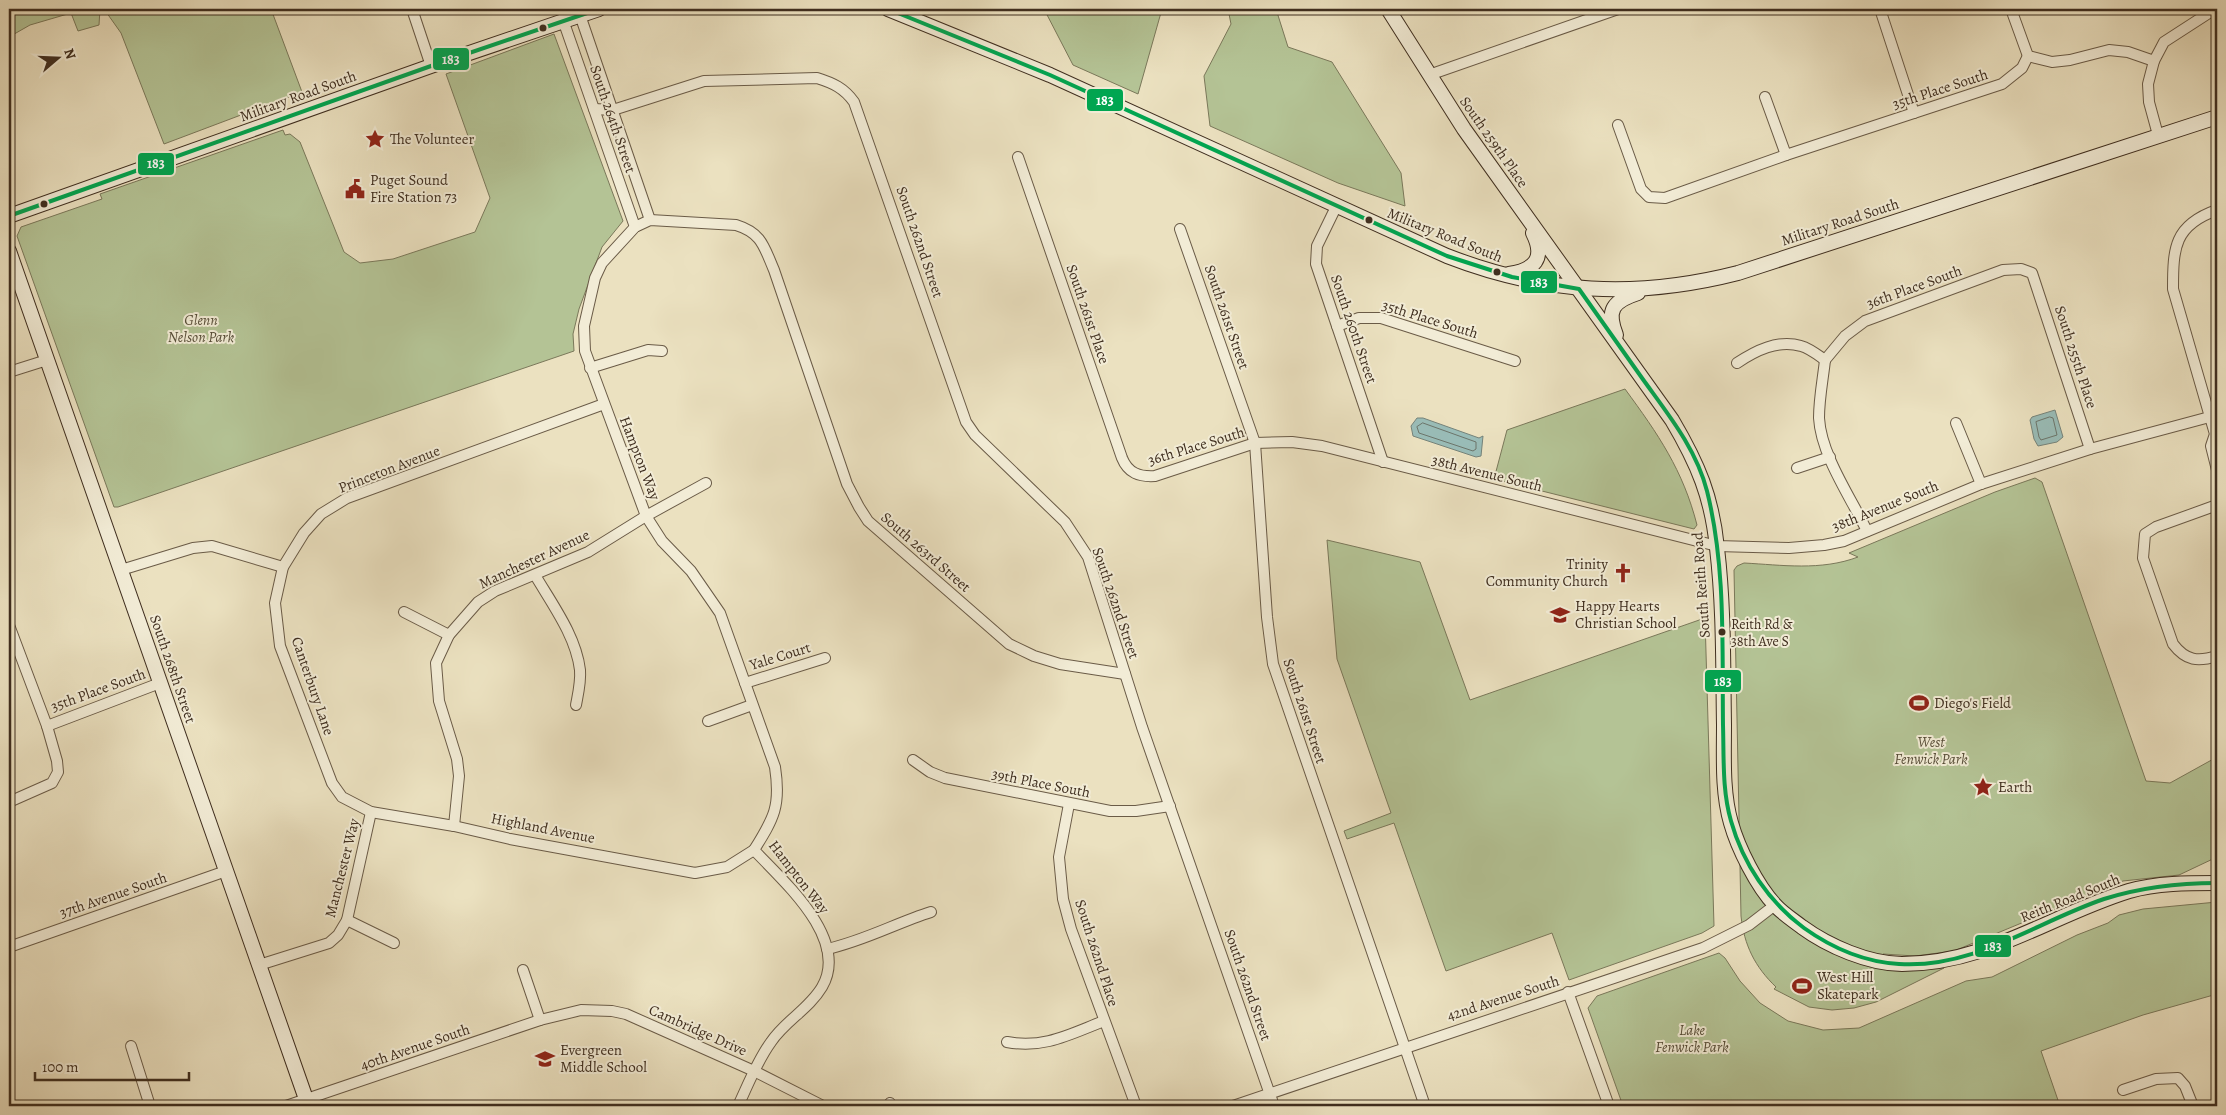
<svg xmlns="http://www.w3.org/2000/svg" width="2226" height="1115" font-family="Alegreya,serif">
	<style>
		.green { fill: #b4c395; stroke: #7a785a }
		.water { fill: #99bcb7; stroke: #75837a }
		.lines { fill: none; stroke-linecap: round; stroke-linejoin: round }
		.shore { stroke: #6c756b; stroke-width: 1 }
		.street-casing { stroke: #6a5b47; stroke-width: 12 }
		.secondary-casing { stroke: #3f2e1f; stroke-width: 16 }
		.street { stroke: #f2ecd6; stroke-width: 10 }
		.secondary { stroke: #f2ecd6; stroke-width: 14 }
		.bus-1-casing { stroke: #f2ecd6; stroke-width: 8 }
		.bus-1 { stroke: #00a651; stroke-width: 4 }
		.bus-dot { fill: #3f2e1f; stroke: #f2ecd6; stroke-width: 2 }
		.labels { text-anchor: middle; stroke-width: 4; stroke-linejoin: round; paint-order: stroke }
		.bus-label { font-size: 14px; fill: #3f2e1f; stroke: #f2ecd6; text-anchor: start }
		.street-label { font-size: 15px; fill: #3f2e1f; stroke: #f2ecd6 }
		.poi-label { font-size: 15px; fill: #3f2e1f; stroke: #f2ecd6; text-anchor: start }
		.park-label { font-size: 15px; font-style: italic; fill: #564c37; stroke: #f2ecd6 }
		.line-badge { stroke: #f2ecd6; stroke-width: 2 }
		.badge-label { font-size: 14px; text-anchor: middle; font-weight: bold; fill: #fff }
	</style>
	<rect width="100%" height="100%" fill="#ebe1c0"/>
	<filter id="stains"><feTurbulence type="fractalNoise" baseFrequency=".004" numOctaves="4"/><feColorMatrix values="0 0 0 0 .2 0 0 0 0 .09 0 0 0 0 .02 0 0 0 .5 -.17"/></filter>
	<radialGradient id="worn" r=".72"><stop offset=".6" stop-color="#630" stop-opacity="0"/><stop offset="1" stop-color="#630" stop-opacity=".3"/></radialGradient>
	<g class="green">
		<path d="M 9,9 L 100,9 L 99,25 L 78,31 L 71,13 L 30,25 L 9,37 Z"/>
		<path d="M 104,9 L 271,9 L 302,92 L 164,144 L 121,33 Z"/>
		<path d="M 1044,9 L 1162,9 L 1138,94 L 1073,65 Z"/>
		<path d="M 1228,9 L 1276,9 L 1288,47 L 1332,62 L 1401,173 L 1405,206 L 1338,183 L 1210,126 L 1204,76 L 1231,24 Z"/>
		<path d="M 554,34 L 623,221 L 602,247 L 579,309 L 573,334 L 574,351 L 118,507 L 114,507 L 17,236 L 21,227 L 102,199 L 100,194 L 283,130 L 285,135 L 290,134 L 300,142 L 344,252 L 360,263 L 393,259 L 475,232 L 490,198 L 446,74 Z"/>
		<path d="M 1625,389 C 1658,434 1683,470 1697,525 L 1694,529 L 1494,479 L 1507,430 Z"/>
		<path d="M 2035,478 L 2042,482 L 2146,781 L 2170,783 L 2217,757 L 2217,857 L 2179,875 L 2123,881 L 1954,951 L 1915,956 L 1883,954 L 1887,968 L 1944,968 L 1876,1002 L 1854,1008 L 1832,1010 L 1809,1007 L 1774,989 L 1776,987 C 1755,967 1744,945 1741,916 L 1734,570 L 1737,566 L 1744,563 C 1782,565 1821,571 1858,557 L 1849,553 L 1995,492 Z"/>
		<path d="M 1327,540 L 1420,562 L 1470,700 L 1705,618 L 1714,926 L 1702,933 L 1569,980 L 1552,933 L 1446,971 L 1394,823 L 1347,839 L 1344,831 L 1391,813 L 1337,659 Z"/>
		<path d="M 2217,902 L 2217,994 L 2143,1015 L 2041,1051 L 2060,1106 L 1623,1106 L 1588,1008 L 1597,996 L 1719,953 L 1725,958 L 1740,981 L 1760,1003 L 1788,1021 L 1823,1030 L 1859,1028 L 1966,981 L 1992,977 L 2077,935 L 2108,923 L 2119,915 L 2143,909 Z"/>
	</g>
	<g class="water">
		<path d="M 2055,410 L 2063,437 L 2057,442 L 2038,446 L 2034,439 L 2030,420 L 2032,417 Z"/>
		<path d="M 1417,418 L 1423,418 L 1479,438 L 1483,436 L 1481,456 L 1476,457 L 1413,436 L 1411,426 Z"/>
	</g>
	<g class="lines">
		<g class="shore">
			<path d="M 2050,417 L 2053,418 L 2057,435 L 2041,440 L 2039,437 L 2036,422 Z"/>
			<path d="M 1423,423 L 1476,442 L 1476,449 L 1473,451 L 1419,433 L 1417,427 Z"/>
		</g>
		<defs>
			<g id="street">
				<path d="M 412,9 L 431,66"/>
				<path d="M 1880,9 L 1914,113"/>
				<path d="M 2011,9 L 2028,56"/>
				<path d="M 580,15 L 650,220"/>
				<path d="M 563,20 L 635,227"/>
				<path d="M 2028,56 L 2052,62 L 2070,60 L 2109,50 L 2128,52 L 2154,61 L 2164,42 L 2215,9"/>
				<path d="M 2154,61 L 2148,84 L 2149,102 L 2158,135"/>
				<path d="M 1429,75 L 1618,9"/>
				<path d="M 1765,97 L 1786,155"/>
				<path d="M 594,109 L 613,110 L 704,81 L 817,78 C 833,83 844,88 854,102 L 966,422 L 975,435 L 1065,522 L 1088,557 L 1142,727 L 1274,1106"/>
				<path d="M 1618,125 L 1641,189 L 1649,197 L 1665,198 L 1786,155 L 2002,84 L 2022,68 L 2028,56"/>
				<path d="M 1018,157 L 1122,458 C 1128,473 1139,477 1155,476 L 1255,443 L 1292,442 L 1322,446 L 1717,546 L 1789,548 L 1824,545 L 1844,541 L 1981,484 L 2090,449 L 2217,415"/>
				<path d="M 1336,207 L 1317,246 L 1316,264 L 1383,462"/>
				<path d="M 2217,210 C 2174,225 2173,248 2173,289 L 2215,434 L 2211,446 L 2217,470"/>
				<path d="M 1180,229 L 1255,443 L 1267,617 L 1273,664 L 1425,1106"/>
				<path d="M 1337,326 L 1359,318 L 1381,318 L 1515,361"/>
				<path d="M 1825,360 L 1845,336 L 1865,321 L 2003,270 L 2021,269 L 2032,273 L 2090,449"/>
				<path d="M 1825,360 C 1823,379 1819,398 1819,418 C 1821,455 1851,498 1867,531"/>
				<path d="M 1737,363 C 1755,351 1778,339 1801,346 C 1809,348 1818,355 1825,360"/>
				<path d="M 590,368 L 648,350 L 662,351"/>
				<path d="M 9,372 L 47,360"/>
				<path d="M 604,404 L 347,498 L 321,514 L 304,533 L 283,567 L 275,603 L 280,646 L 332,783 L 342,797 L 371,812 L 454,826 L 510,839 L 695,873 L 727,867 L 754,850"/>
				<path d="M 1956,423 L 1981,484"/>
				<path d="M 1797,468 L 1830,457"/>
				<path d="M 2217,505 L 2156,527 L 2145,534 L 2143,558 L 2173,644 C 2186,661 2198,662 2217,656"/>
				<path d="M 121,570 L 193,548 L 212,546 L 283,567"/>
				<path d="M 535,575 C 552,604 576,636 580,670 C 581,682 578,694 576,705"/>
				<path d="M 404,612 L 449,635"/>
				<path d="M 9,625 L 47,726 L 57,761 L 58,772 L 52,783 L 9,802"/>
				<path d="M 745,683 L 825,658"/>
				<path d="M 708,721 L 752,705"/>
				<path d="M 47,726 L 160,683"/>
				<path d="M 913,760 L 930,772 L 945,778 L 1110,811 L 1136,811 L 1170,806"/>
				<path d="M 1069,804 L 1059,857 L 1063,899 L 1071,929 L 1136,1106"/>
				<path d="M 454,826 L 459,776 L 457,759 L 439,701 L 436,663 L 449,635 L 478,602 L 495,591 L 588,552 L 646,516 L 706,483"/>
				<path d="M 347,920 L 394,943"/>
				<path d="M 9,947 L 226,871"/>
				<path d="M 827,949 C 864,941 896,923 931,912"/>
				<path d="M 259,965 L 329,943 L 338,935 L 347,920 L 371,812"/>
				<path d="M 523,970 L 540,1020"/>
				<path d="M 1568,992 L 1609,1106"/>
				<path d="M 1007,1042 C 1044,1049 1070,1034 1104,1021"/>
				<path d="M 131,1046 L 150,1106"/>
				<path d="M 2123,1090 L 2156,1079 L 2178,1078 L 2185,1086 L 2193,1106"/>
				<path d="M 286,1106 L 540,1020 L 581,1010 L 612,1011 L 626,1014 L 754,1071 L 823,1106"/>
				<path d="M 738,1106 C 748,1085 757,1061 771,1042 C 785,1021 809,1009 822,987 C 850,939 784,882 754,850 C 774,818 781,806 775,767 L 720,613 L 691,571 L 662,541 L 646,516 L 585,351 L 584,326 L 595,278 L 602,263 L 635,227 L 650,220 L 736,225 C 762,233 764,247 774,270 L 847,484 L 859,507 L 868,521 L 1009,644 L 1034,656 L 1060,664 L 1125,674"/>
				<path d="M 888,1106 L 890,1103"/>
				<path d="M 1233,1106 L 1703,948 L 1749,925 L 1775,905"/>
			</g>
			<g id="secondary">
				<path d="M 888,9 L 1050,75 L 1447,256 C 1545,294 1636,299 1738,273 L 2217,117"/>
				<path d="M 1388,9 L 1464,129 L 1672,420 C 1698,464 1712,497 1717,548 C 1724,607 1723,666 1724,725 C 1724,757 1722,792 1731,823 C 1738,848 1757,886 1775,905 C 1782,913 1793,920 1802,927 C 1828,946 1869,964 1902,964 C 1987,964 2051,915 2129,891 C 2157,883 2188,883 2217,883"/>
				<path d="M 9,216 L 431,66 L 599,9"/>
				<path d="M 9,251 L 306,1099"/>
				<path d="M 1509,274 C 1534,270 1546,259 1533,233"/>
				<path d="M 1616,335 C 1606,310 1613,301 1638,293"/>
			</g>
		</defs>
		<use href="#street" class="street-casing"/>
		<use href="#secondary" class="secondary-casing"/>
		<use href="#street" class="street"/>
		<use href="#secondary" class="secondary"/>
		<defs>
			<g id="bus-1">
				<path d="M 888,9 L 1050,75 L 1447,256 L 1512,277 L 1579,289 C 1600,319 1621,348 1642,378 C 1667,413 1696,448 1707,491 C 1726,567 1722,647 1723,725 C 1724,757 1722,790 1731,821 C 1743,864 1769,902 1804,928 C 1832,948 1865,962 1899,964 C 1974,969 2036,922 2104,899 C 2142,887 2178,883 2217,883"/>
				<path d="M 9,216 L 431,66 L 599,9"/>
			</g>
		</defs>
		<use href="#bus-1" class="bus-1-casing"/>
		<use href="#bus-1" class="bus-1"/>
	</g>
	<defs>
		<symbol id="sight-bare" viewBox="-9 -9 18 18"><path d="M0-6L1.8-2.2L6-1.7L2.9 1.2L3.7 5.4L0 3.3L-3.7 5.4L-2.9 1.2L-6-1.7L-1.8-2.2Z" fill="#8f2418" stroke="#f2ecd6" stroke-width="2.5" paint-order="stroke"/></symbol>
		<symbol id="civic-bare" viewBox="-9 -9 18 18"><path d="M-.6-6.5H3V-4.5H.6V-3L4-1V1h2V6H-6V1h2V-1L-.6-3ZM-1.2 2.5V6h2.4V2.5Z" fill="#8f2418" stroke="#f2ecd6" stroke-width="2.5" paint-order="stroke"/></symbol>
		<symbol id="church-bare" viewBox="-9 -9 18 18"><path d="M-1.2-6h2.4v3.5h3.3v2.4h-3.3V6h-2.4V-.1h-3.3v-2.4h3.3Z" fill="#8f2418" stroke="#f2ecd6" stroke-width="2.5" paint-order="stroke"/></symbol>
		<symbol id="school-bare" viewBox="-9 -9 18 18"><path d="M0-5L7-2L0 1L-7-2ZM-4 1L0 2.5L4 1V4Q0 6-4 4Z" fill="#8f2418" stroke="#f2ecd6" stroke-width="2.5" paint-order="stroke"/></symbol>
		<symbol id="stadium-bare" viewBox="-9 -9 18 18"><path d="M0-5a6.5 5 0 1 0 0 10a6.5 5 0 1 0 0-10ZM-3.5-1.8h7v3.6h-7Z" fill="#8f2418" stroke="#f2ecd6" stroke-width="2.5" paint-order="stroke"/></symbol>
	</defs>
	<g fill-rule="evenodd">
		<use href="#sight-bare" x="361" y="125" width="28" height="28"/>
		<use href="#civic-bare" x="341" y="175" width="28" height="28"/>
		<use href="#church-bare" x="1609" y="559" width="28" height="28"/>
		<use href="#school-bare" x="1546" y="601" width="28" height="28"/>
		<use href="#stadium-bare" x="1905" y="689" width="28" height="28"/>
		<use href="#sight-bare" x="1969" y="773" width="28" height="28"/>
		<use href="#stadium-bare" x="1788" y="972" width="28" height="28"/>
		<use href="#school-bare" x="531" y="1045" width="28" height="28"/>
	</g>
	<g class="bus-dot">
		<circle cx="543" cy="28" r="4.5"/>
		<circle cx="44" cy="204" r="4.5"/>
		<circle cx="1369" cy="220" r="4.5"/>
		<circle cx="1497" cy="272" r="4.5"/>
		<circle cx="1722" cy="632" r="4.5"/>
	</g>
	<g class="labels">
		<g class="bus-label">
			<text x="1731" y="629">Reith Rd &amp;<tspan x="1731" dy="17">38th Ave S</tspan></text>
		</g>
		<g class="street-label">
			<text transform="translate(1940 89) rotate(-18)" y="5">35th Place South</text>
			<text transform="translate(298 96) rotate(-20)" y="5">Military Road South</text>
			<text transform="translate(613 119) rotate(71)" y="5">South 264th Street</text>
			<text transform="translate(1494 142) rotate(55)" y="5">South 259th Place</text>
			<text transform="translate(1840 222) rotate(-18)" y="5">Military Road South</text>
			<text transform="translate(1445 235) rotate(22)" y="5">Military Road South</text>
			<text transform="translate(920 242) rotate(71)" y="5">South 262nd Street</text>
			<text transform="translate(1914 287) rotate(-20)" y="5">36th Place South</text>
			<text transform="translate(1088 314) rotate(71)" y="5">South 261st Place</text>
			<text transform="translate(1227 317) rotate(71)" y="5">South 261st Street</text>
			<text transform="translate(1430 319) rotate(17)" y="5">35th Place South</text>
			<text transform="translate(1354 329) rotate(71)" y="5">South 260th Street</text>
			<text transform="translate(2076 357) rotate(72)" y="5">South 255th Place</text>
			<text transform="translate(1196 446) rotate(-17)" y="5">36th Place South</text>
			<text transform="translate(640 458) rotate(69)" y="5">Hampton Way</text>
			<text transform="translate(389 469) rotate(-21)" y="5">Princeton Avenue</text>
			<text transform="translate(1487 473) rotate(14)" y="5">38th Avenue South</text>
			<text transform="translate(1885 506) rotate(-22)" y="5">38th Avenue South</text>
			<text transform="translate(926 552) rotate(41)" y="5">South 263rd Street</text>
			<text transform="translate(534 559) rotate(-25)" y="5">Manchester Avenue</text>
			<text transform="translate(1701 585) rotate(-94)" y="5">South Reith Road</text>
			<text transform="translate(1116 603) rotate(71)" y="5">South 262nd Street</text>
			<text transform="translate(780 656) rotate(-17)" y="5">Yale Court</text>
			<text transform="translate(173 669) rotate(71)" y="5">South 268th Street</text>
			<text transform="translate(313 686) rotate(71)" y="5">Canterbury Lane</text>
			<text transform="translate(98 690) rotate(-20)" y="5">35th Place South</text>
			<text transform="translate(1305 711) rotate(72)" y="5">South 261st Street</text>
			<text transform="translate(1041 783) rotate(11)" y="5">39th Place South</text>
			<text transform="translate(543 828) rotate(11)" y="5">Highland Avenue</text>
			<text transform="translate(342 868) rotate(-76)" y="5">Manchester Way</text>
			<text transform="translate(799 877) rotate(52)" y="5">Hampton Way</text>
			<text transform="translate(113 895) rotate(-19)" y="5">37th Avenue South</text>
			<text transform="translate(2070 898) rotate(-22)" y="5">Reith Road South</text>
			<text transform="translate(1097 953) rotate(72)" y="5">South 262nd Place</text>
			<text transform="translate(1248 985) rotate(71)" y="5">South 262nd Street</text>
			<text transform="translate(1503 998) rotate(-18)" y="5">42nd Avenue South</text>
			<text transform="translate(698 1030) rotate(24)" y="5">Cambridge Drive</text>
			<text transform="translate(415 1047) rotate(-19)" y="5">40th Avenue South</text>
		</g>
		<g class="poi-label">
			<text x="390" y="144">The Volunteer</text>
			<text x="370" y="185">Puget Sound<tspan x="370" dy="17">Fire Station 73</tspan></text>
			<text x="1608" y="569" text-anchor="end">Trinity<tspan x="1608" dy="17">Community Church</tspan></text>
			<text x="1575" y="611">Happy Hearts<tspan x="1575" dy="17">Christian School</tspan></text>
			<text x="1934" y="708">Diego's Field</text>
			<text x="1998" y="792">Earth</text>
			<text x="1817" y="982">West Hill<tspan x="1817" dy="17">Skatepark</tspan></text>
			<text x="560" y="1055">Evergreen<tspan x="560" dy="17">Middle School</tspan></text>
		</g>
		<g class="park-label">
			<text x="201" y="325">Glenn<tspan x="201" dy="17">Nelson Park</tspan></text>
			<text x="1931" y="747">West<tspan x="1931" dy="17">Fenwick Park</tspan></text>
			<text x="1692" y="1035">Lake<tspan x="1692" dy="17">Fenwick Park</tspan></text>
		</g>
	</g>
	<g class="line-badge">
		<rect x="432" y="47" width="38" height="24" rx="5" fill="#00a651"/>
		<rect x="1086" y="88" width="38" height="24" rx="5" fill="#00a651"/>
		<rect x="137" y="152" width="38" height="24" rx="5" fill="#00a651"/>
		<rect x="1520" y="270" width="38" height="24" rx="5" fill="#00a651"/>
		<rect x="1704" y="669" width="38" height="24" rx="5" fill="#00a651"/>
		<rect x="1974" y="934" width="38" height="24" rx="5" fill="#00a651"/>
	</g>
	<g class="badge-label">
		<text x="451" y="64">183</text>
		<text x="1105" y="105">183</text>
		<text x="156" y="168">183</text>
		<text x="1539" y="287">183</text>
		<text x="1723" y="686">183</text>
		<text x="1993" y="951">183</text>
	</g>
	<rect width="2226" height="1115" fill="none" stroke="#ebe1c0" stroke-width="30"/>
	<rect x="10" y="10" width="2206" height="1095" fill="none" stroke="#3f2e1f" stroke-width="2.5"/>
	<rect x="15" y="15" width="2196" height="1085" fill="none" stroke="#3f2e1f"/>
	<g transform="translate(58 58) rotate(71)" stroke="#f2ecd6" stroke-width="4" paint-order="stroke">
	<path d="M0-4L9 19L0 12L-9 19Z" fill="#3f2e1f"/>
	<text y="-8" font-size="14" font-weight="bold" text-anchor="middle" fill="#3f2e1f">N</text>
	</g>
	<path d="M35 1072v8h154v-8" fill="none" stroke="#3f2e1f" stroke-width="2.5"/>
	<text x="42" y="1072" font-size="15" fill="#3f2e1f" stroke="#f2ecd6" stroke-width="4" paint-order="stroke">100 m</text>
	<rect width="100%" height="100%" filter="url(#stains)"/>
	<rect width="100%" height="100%" fill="url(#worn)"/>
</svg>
